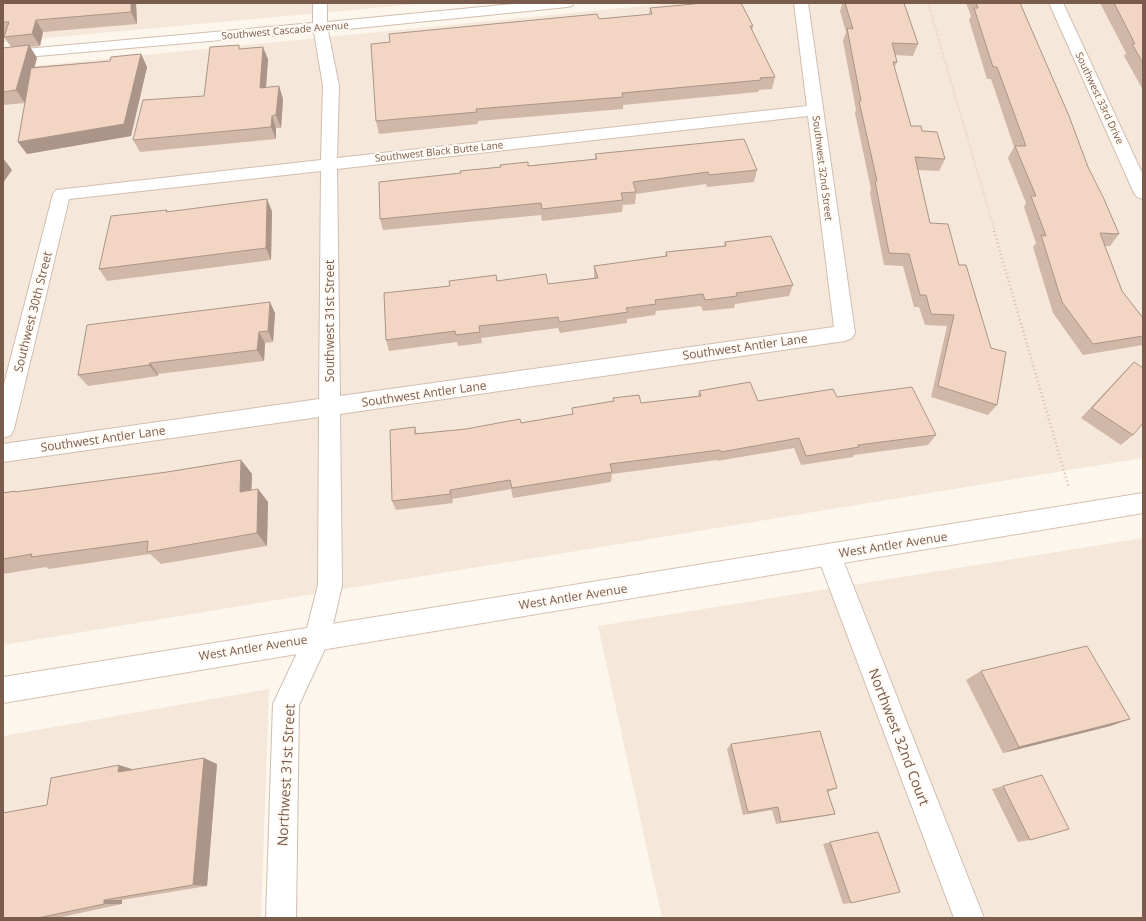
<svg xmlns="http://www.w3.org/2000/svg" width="1146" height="921" font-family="'Open Sans',sans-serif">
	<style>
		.residential { fill: #f5e8da }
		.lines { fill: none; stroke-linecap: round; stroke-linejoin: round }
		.street-casing { stroke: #d1beb0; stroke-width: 2 }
		.secondary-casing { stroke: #d6c0b0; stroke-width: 2 }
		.path-far1 { stroke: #d9b8a5; stroke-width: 2; stroke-dasharray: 0.5 2; stroke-linecap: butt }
		.path { stroke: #d9b8a5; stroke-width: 2.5; stroke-dasharray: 1 3; stroke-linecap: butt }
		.street { fill: #fff; fill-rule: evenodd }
		.secondary { fill: #fff; fill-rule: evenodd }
		.wall { fill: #d1b7a8 }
		.shaded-wall { fill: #aa9588 }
		.building { fill: #f3d5c3; stroke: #aa9588 }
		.labels { text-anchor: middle; stroke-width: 4; stroke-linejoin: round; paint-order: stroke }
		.far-street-label { font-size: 10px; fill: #7a5c4d; stroke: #fffaf3 }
		.street-label { font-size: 12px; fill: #7a5c4d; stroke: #fffaf3 }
		.near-street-label { font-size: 14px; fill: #7a5c4d; stroke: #fffaf3 }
	</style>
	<rect width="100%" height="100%" fill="#fdf6ec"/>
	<g class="residential">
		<path d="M 3,3 L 428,3 L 3,42 Z"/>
		<path d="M 673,3 L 1143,3 L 1143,458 L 3,645 L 3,69 Z"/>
		<path d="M 1143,538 L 1143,918 L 662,918 L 598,626 Z"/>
		<path d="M 269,689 L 261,918 L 3,918 L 3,736 Z"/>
	</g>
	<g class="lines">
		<defs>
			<g id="street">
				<path d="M 313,3 L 327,3 L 327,22 L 524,3 L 574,3 L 572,6 L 567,7 L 328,31 L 339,86 L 337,158 L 807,106 L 794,3 L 808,3 L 855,333 L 852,338 L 845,341 L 340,414 L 342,585 L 330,638 L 299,705 L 296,918 L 266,918 L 273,704 L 305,636 L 318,585 L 319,417 L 3,462 L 3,444 L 319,399 L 321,171 L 69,199 L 14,429 L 11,435 L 3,438 L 3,388 L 53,194 L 56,190 L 321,160 L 323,86 L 314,32 L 3,59 L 3,51 L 313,23 ZM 808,116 L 834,327 L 340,396 L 337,169 Z"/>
				<path d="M 1049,3 L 1063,3 L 1143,175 L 1143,199 L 1137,197 L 1134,193 Z"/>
				<path d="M 829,544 L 837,547 L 841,555 L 984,918 L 954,918 L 817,555 L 821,547 Z"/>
			</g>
			<path id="secondary" d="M 1143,493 L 1143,513 L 3,703 L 3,677 Z"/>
		</defs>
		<use href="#street" class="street-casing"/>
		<use href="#secondary" class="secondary-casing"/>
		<path class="path-far1" d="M 928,3 L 995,232"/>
		<path class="path" d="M 994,231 L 1069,488"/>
		<use href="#street" class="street"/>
		<use href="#secondary" class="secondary"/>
	</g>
	<g class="wall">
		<path d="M 3,3 L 136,3 L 137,24 L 43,32 L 40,46 L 30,47 L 37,58 L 34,67 L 110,61 L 141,54 L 147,67 L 131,136 L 27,154 L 18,142 L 25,103 L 3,105 L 3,48 L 11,47 L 4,37 L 5,35 L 3,35 Z"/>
		<path d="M 842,3 L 904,3 L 918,44 L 913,56 L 895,55 L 897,62 L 894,68 L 911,126 L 922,131 L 945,159 L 939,171 L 918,170 L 930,223 L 997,405 L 988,415 L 931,397 L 947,326 L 925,325 L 919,307 L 914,307 L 903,266 L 884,265 L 870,193 L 871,189 L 855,113 L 856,110 L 843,41 L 846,32 L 840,11 L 842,5 Z"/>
		<path d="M 966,3 L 1020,3 L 1088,167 L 1119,234 L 1110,246 L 1105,246 L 1122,291 L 1143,318 L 1143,345 L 1083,355 L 1053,313 L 1033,247 L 1036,243 L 1024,207 L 1026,203 L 1008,158 L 1014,147 L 991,79 L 987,79 L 969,20 L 971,16 Z"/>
		<path d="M 1100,3 L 1143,3 L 1143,90 L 1124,56 L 1126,53 Z"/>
		<path d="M 650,8 L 753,26 L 752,31 L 775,77 L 772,89 L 759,90 L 758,92 L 623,105 L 623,109 L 478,121 L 478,124 L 379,134 L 376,121 L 599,19 L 649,15 Z"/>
		<path d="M 241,49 L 268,59 L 266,88 L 279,86 L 283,99 L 281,128 L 276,128 L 276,139 L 140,152 L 133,140 L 204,96 Z"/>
		<path d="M 595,154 L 757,170 L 754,182 L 707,187 L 706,184 L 636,194 L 635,204 L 623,205 L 622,212 L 542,221 L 541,215 L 383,230 L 380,219 L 528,166 L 595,159 Z"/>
		<path d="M 272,211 L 271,260 L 107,281 L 99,269 L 168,212 Z"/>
		<path d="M 725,242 L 793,285 L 789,296 L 735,304 L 734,308 L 703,311 L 701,306 L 656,311 L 655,315 L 627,319 L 627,323 L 560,333 L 558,328 L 481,338 L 482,343 L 458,346 L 457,342 L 389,351 L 386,340 L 548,284 L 594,278 L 594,266 L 665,257 L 666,252 L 724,246 Z"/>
		<path d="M 275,313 L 273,342 L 265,343 L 264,361 L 158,374 L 158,376 L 88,386 L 78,375 Z"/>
		<path d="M 1134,362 L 1133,435 L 1121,445 L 1081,418 L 1123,373 Z"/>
		<path d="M 699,391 L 758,401 L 837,397 L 936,435 L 928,445 L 854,455 L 853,457 L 801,465 L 794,448 L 717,461 L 717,460 L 612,474 L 611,482 L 513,498 L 511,489 L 452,499 L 453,503 L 396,510 L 392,501 L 415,427 L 417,434 L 521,423 L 572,414 L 572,408 L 613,401 L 613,398 L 641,403 L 698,396 Z"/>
		<path d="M 241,460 L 252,474 L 251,490 L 258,489 L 268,502 L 267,546 L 161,564 L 150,554 L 49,569 L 46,567 L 3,574 L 3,493 L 17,492 L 167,472 Z"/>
		<path d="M 981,671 L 1130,719 L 1110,726 L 1003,753 L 966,680 Z"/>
		<path d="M 731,744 L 837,788 L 828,792 L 835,814 L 827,816 L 776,824 L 772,810 L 743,815 L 727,749 Z"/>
		<path d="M 217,764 L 207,886 L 122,900 L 122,904 L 57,918 L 3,918 L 47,805 L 134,769 Z"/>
		<path d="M 1042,775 L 1030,840 L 1018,842 L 992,789 Z"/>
		<path d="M 830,842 L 851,903 L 843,904 L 823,844 Z"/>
	</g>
	<g class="shaded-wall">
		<path d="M 131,3 L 136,3 L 137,24 L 131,12 Z"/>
		<path d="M 36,20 L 43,32 L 40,46 L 32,34 Z"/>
		<path d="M 29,45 L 37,58 L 25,103 L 16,90 Z"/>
		<path d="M 263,47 L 268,59 L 265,100 L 260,88 Z"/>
		<path d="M 141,54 L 147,67 L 131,136 L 27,154 L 18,142 Z"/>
		<path d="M 279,86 L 283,99 L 281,128 L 276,115 Z"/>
		<path d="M 272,116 L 276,128 L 276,139 L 271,127 Z"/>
		<path d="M 3,158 L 12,170 L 3,183 Z"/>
		<path d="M 267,199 L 272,211 L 271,260 L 266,248 Z"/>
		<path d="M 270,302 L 275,313 L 273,342 L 268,331 Z"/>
		<path d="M 259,332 L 265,343 L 264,361 L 257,350 Z"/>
		<path d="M 150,363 L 158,374 L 158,376 L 149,365 Z"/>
		<path d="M 241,460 L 252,474 L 251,505 L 240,492 Z"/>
		<path d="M 258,489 L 268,502 L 267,546 L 257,533 Z"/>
		<path d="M 450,490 L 452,499 L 453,503 L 450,494 Z"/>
		<path d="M 1130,719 L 1110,726 L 1003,753 L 1019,747 Z"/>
		<path d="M 204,758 L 217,764 L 207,886 L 193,885 Z"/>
		<path d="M 119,765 L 135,770 L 118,772 Z"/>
		<rect x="104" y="900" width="18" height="4"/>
	</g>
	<g class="building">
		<path d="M 3,3 L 131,3 L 131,12 L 36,20 L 32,34 L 4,37 L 9,22 L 3,22 Z"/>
		<path d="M 704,3 L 741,3 L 753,26 L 750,26 L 775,77 L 760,78 L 761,80 L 622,93 L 623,97 L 476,109 L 477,112 L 376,121 L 371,44 L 390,42 L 389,34 L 597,14 L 599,19 L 652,14 L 650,8 Z"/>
		<path d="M 845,3 L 904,3 L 918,44 L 892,43 L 897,62 L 893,62 L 911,126 L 921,126 L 922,131 L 937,132 L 945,159 L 915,157 L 930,223 L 948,224 L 959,265 L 966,265 L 991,348 L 1006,352 L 997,405 L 938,386 L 954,315 L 931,314 L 926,295 L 920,295 L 909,254 L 889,253 L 875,181 L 877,181 L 859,101 L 861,101 L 847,28 L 853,29 Z"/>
		<path d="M 976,3 L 1020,3 L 1069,116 L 1088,167 L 1104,199 L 1119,234 L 1100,233 L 1122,291 L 1143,318 L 1143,336 L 1093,344 L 1062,302 L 1041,235 L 1046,236 L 1031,196 L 1036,196 L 1015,146 L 1026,146 L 997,67 L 993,67 L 974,8 L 978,8 Z"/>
		<path d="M 1114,3 L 1143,3 L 1143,63 L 1132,44 L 1135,44 Z"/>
		<path d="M 29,45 L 16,90 L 3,92 L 3,48 Z"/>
		<path d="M 239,45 L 239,49 L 263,47 L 260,88 L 279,86 L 276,115 L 272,116 L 271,127 L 133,140 L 143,100 L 204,96 L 210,47 Z"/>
		<path d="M 141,54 L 124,124 L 18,142 L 31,68 L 110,61 L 111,57 Z"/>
		<path d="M 744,139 L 757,170 L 709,175 L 708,172 L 633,182 L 636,192 L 621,193 L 623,200 L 542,209 L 541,203 L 380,219 L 379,182 L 461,173 L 460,171 L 501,167 L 500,165 L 528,162 L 528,166 L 597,159 L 595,154 Z"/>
		<path d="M 267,199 L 266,248 L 99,269 L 111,216 L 167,210 L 166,212 Z"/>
		<path d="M 771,236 L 793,285 L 736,293 L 737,296 L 705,300 L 703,294 L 655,300 L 656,304 L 626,308 L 628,312 L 559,322 L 558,317 L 479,326 L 480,332 L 456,335 L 455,331 L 386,340 L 384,293 L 450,286 L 449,281 L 496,275 L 497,281 L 546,274 L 548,284 L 598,278 L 594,266 L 667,256 L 666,252 L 726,246 L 725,242 Z"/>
		<path d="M 270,302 L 268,331 L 259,332 L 257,350 L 150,363 L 149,365 L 78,375 L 87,325 Z"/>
		<path d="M 1134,362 L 1143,368 L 1143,423 L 1133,435 L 1092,408 Z"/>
		<path d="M 750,382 L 758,401 L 833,389 L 837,397 L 912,387 L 936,435 L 858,445 L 859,447 L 806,456 L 799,438 L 721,452 L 720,450 L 610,464 L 612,472 L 512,488 L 510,480 L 450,490 L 450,494 L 392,501 L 390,430 L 415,427 L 415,434 L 466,429 L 520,419 L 521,423 L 573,414 L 572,408 L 614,401 L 613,398 L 639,395 L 641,403 L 701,396 L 699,391 Z"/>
		<path d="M 241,460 L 240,492 L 258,489 L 257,533 L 147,552 L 148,541 L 31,557 L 32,554 L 3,559 L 3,493 L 15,491 L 15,492 L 167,472 Z"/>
		<path d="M 1087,646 L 1130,719 L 1019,747 L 981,671 Z"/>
		<path d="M 820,731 L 837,788 L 827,790 L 835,814 L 781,822 L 778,807 L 748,812 L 731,744 Z"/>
		<path d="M 204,758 L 193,885 L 104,900 L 104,904 L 38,918 L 3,918 L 3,813 L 47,805 L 51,778 L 119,765 L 118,772 Z"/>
		<path d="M 1042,775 L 1069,829 L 1030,840 L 1003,786 Z"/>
		<path d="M 878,832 L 900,892 L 851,903 L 830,842 Z"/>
	</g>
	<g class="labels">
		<g class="far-street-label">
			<text transform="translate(285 30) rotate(-5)" y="4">Southwest Cascade Avenue</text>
			<text transform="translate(1100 98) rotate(65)" y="4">Southwest 33rd Drive</text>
			<text transform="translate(439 151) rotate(-6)" y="4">Southwest Black Butte Lane</text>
			<text transform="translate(823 168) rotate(83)" y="4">Southwest 32nd Street</text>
		</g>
		<g class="street-label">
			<text transform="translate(33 312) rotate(-76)" y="4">Southwest 30th Street</text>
			<text transform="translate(330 321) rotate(-90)" y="4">Southwest 31st Street</text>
			<text transform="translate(745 347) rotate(-8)" y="4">Southwest Antler Lane</text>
			<text transform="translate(424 394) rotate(-8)" y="4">Southwest Antler Lane</text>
			<text transform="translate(103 439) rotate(-8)" y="4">Southwest Antler Lane</text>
			<text transform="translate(893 545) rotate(-9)" y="4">West Antler Avenue</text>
			<text transform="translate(573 597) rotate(-9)" y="4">West Antler Avenue</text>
			<text transform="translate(253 648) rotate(-9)" y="4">West Antler Avenue</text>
		</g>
		<g class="near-street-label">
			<text transform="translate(899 737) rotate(69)" y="5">Northwest 32nd Court</text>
			<text transform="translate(286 775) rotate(-87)" y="5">Northwest 31st Street</text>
		</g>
	</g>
	<rect width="1146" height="921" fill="none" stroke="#7a5c4d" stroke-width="8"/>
</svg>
